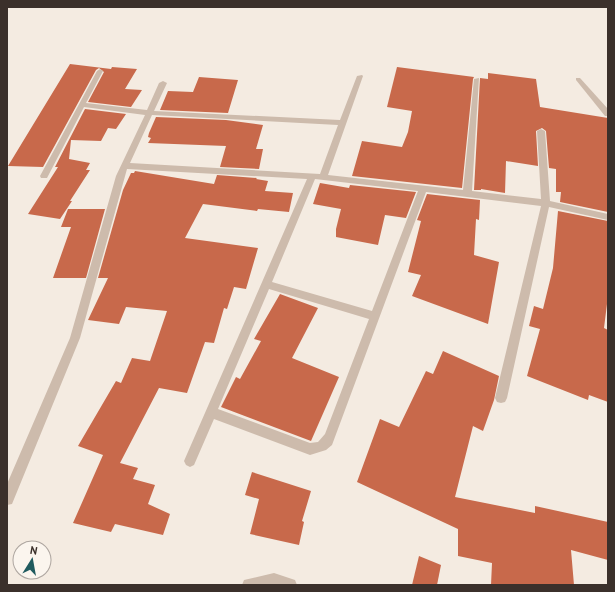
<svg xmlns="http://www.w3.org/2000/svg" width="615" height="592" font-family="'PT Sans',sans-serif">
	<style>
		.building { fill: #c8694b }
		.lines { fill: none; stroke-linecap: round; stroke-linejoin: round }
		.minor { fill: #cdbbac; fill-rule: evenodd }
	</style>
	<rect width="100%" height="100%" fill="#f4ebe1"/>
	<g class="building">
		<path d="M 70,64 L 111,69 L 112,67 L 137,69 L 125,89 L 142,90 L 131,107 L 88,102 L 104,72 L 99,68 L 96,70 L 43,167 L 8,166 Z"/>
		<path d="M 397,67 L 474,77 L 473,79 L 462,188 L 352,176 L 362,141 L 402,147 L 408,132 L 412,111 L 387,107 Z"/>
		<path d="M 488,73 L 536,79 L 540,107 L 608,118 L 608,212 L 560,202 L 561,192 L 556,192 L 556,169 L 549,168 L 546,131 L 542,128 L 536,131 L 538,166 L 506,161 L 505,193 L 481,189 L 481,190 L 474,190 L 480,78 L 488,79 Z"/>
		<path d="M 199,77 L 238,80 L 228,113 L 160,110 L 168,91 L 193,92 Z"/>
		<path d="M 85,109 L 126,114 L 116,129 L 108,128 L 101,141 L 71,140 L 69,159 L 90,163 L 86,170 L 90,170 L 70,201 L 72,201 L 60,219 L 28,214 L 58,167 L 55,167 Z"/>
		<path d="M 156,117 L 226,120 L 263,125 L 256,149 L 263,149 L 259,169 L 220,167 L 226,146 L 148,143 L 151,138 L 148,137 L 149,133 Z"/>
		<path d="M 135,171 L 214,184 L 217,175 L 257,178 L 256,179 L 268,181 L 265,191 L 293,193 L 289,212 L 258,209 L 257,211 L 203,204 L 185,238 L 258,248 L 246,289 L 234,287 L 227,309 L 224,308 L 214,343 L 205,342 L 187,393 L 159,388 L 120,463 L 138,468 L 133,479 L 155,485 L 148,504 L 170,514 L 163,535 L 115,524 L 111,532 L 73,523 L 103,455 L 78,446 L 116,381 L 121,383 L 132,358 L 150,361 L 167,311 L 126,307 L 119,324 L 88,320 L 108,278 L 98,278 L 123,190 L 131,173 L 134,173 Z"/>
		<path d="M 320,183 L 349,188 L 350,185 L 416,192 L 406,218 L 385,215 L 378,245 L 336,237 L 336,229 L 341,209 L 313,204 Z"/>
		<path d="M 427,194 L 480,200 L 479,220 L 476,219 L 474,255 L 499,262 L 488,324 L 412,296 L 421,275 L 408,272 L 421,221 L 417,220 Z"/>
		<path d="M 68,209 L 105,209 L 86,278 L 53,278 L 71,227 L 61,227 Z"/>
		<path d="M 558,211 L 608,221 L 608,296 L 604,328 L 608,330 L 608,402 L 589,395 L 588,400 L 527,376 L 540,329 L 529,326 L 534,306 L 543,309 L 553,268 Z"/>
		<path d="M 280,294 L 318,308 L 292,358 L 339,377 L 311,441 L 221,407 L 236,377 L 240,379 L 261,341 L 254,339 Z"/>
		<path d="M 443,351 L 499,376 L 494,400 L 483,431 L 473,426 L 455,497 L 535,513 L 535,506 L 608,522 L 608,560 L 571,550 L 574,585 L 491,585 L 492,563 L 458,556 L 458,529 L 357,482 L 380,419 L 399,427 L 426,371 L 433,374 Z"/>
		<path d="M 252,472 L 311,491 L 302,521 L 304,522 L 299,545 L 250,534 L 259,499 L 245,495 Z"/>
		<path d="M 419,556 L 441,565 L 437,585 L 412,585 Z"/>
	</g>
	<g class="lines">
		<g class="minor">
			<path d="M 100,69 L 103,71 L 86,103 L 147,110 L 159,83 L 163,81 L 167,83 L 154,111 L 340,120 L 357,76 L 362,75 L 363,76 L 328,175 L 463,190 L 474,79 L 479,78 L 472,191 L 541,199 L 537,131 L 541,129 L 545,131 L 550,201 L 608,214 L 608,220 L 549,207 L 507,398 L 505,402 L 501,403 L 497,402 L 495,398 L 541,206 L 426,192 L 332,445 L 326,450 L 310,455 L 214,419 L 194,465 L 190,467 L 186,465 L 184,461 L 307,179 L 127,169 L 80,338 L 12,504 L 7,505 L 7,484 L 70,338 L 116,176 L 145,115 L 84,107 L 47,178 L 41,178 L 40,176 L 97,71 ZM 152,115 L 338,125 L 320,174 L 130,163 ZM 315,179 L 418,191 L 372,311 L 272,282 ZM 269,289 L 369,319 L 325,434 L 318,442 L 310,443 L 218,409 Z"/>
			<path d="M 576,78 L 580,78 L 608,109 L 608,116 L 605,116 L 576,80 Z"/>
			<path d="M 274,573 L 295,580 L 297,585 L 242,585 L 244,580 Z"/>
		</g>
	</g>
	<rect width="615" height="592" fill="none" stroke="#3b302b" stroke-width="16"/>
	<g transform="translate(32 560) rotate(11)"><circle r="19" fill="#fbf5ee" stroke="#aea6a0"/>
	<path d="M0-3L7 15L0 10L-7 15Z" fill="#1f5a5e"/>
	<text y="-6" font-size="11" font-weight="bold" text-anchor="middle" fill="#3b302b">N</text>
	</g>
</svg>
